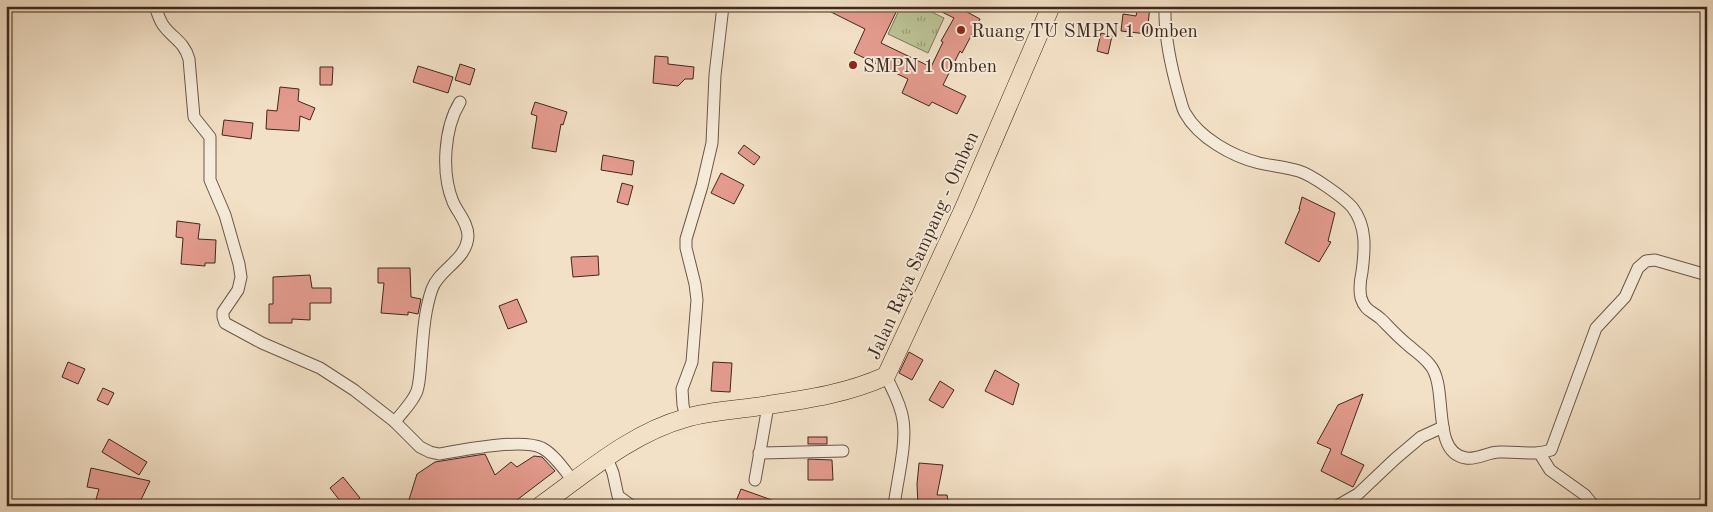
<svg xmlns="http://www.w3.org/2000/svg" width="1713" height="512" font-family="'Old Standard TT',serif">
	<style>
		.park { fill: url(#park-tufts); stroke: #7d765a }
		.building { fill: #e49b8e; stroke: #3f281d }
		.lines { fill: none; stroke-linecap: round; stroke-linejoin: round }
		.minor-casing { stroke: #6c5648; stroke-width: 13 }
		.primary-casing { stroke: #3f281d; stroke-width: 19 }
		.minor { stroke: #f7ecdb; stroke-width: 11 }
		.primary { stroke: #f3e1c7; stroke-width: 18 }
		.poi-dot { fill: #8f2418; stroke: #f7ecdb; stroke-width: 2 }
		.labels { text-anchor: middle; stroke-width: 4; stroke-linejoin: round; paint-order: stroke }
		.poi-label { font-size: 19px; fill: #3f281d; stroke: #f7ecdb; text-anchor: start }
		.street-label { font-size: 19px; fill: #3f281d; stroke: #f7ecdb }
	</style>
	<defs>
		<pattern id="park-tufts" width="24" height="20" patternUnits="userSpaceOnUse" patternTransform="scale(1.25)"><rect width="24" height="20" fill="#bbc396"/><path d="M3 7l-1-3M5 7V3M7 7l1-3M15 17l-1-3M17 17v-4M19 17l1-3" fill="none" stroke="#999e7a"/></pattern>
	</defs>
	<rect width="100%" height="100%" fill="#f3e1c7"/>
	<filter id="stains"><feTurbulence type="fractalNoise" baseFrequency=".004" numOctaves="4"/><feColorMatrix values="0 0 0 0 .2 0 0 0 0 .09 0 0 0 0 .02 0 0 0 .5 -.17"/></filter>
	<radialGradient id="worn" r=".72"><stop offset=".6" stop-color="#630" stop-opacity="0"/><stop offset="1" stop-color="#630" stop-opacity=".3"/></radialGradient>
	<path class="park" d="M 901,6 L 919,6 L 944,18 L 928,53 L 888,34 Z"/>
	<g class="building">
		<path d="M 819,6 L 899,6 L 881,43 L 931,67 L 943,42 L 941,41 L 954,18 L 930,6 L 956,6 L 980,19 L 962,53 L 960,51 L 943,85 L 966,96 L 957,114 L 932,102 L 929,106 L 902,93 L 908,79 L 854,53 L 865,29 Z"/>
		<path d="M 1138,6 L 1150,6 L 1147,34 L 1121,31 L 1123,14 L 1136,16 Z"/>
		<path d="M 1101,33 L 1112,36 L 1108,54 L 1097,51 Z"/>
		<path d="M 655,56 L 668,57 L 668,64 L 694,67 L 693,79 L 685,79 L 678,86 L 653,83 Z"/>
		<path d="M 460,64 L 475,69 L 470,85 L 455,80 Z"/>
		<path d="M 418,66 L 453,77 L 448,93 L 413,82 Z"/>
		<path d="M 320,67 L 333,67 L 332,85 L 320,85 Z"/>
		<path d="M 280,87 L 299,89 L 298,101 L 315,108 L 310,120 L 300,116 L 299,131 L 266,129 L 267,110 L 277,111 Z"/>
		<path d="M 535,102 L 567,112 L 563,125 L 561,124 L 556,152 L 532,148 L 537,116 L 531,114 Z"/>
		<path d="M 224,120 L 253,123 L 251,139 L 222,135 Z"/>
		<path d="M 744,145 L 760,157 L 754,165 L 738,153 Z"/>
		<path d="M 603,155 L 634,161 L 632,175 L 601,170 Z"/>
		<path d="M 721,173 L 744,185 L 734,204 L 711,193 Z"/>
		<path d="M 622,183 L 633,186 L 628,205 L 617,202 Z"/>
		<path d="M 1302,197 L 1335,213 L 1328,241 L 1331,242 L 1319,262 L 1285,243 L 1300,209 L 1299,209 Z"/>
		<path d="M 177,221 L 200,224 L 198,239 L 216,240 L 215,263 L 205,263 L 205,266 L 181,264 L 183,238 L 176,237 Z"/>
		<path d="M 598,256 L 599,275 L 573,277 L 571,257 Z"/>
		<path d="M 378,268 L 410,268 L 411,297 L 421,299 L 418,314 L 408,312 L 408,315 L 381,313 L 384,283 L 378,283 Z"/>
		<path d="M 310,275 L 312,288 L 331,288 L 331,303 L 310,303 L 310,320 L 292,319 L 292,323 L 269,323 L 269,304 L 273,304 L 273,277 Z"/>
		<path d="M 517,299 L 527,322 L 508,329 L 499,306 Z"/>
		<path d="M 909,352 L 923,360 L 912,380 L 899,373 Z"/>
		<path d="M 68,362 L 85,369 L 78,384 L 62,377 Z"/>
		<path d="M 713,362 L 732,363 L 730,392 L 711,391 Z"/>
		<path d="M 995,370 L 1019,384 L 1013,405 L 985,391 Z"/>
		<path d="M 940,381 L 954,390 L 943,408 L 929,400 Z"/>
		<path d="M 103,388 L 114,393 L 108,405 L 97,400 Z"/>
		<path d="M 1363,394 L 1341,454 L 1364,465 L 1353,487 L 1321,471 L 1331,449 L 1317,443 L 1338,405 Z"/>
		<rect x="808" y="437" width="19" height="7"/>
		<path d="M 109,439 L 147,462 L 139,475 L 102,452 Z"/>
		<path d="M 485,454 L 495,475 L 511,462 L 517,467 L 534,456 L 542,457 L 555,471 L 509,506 L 407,506 L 417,474 L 435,462 Z"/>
		<path d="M 808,459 L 832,460 L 833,480 L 808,480 Z"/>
		<path d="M 919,463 L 943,465 L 937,495 L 947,495 L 949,506 L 918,506 L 917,484 Z"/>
		<path d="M 91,468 L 150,481 L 138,506 L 128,506 L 118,501 L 116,506 L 101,506 L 95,503 L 99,489 L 87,487 Z"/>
		<path d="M 343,477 L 360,498 L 351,506 L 344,506 L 330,488 Z"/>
		<path d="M 741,489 L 783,504 L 783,506 L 734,506 Z"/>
	</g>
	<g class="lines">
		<defs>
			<g id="minor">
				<path d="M 155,6 C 157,12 159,19 163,25 C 172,38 184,41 189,59 L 194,117 L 210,137 L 210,180 L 225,215 L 239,264 L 241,277 L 238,290 L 223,312 L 223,317 L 225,323 L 262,343 L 320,368 L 354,390 L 395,422 L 420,447 L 430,452 L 439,454 C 462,450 522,438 542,448 C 555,455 565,471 574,482"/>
				<path d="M 1165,6 C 1164,36 1171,67 1179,95 C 1181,101 1182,108 1185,113 C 1199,138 1232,156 1259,163 C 1272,166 1286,167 1299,171 C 1312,175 1343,197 1352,207 C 1367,226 1365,249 1362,272 C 1360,281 1359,289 1361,298 C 1365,311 1372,311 1381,319 C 1390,328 1398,337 1408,345 C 1416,352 1424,357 1430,365 C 1449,387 1430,453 1466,458 C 1477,460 1488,452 1499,452 C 1517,451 1535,456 1551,450 L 1596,328 L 1625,297 L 1638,268 L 1646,261 L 1655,260 L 1707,275"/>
				<path d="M 886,376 C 892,389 901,404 903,420 C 907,444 897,481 894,506"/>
				<path d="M 686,418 L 683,405 L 682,389 L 692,362 L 697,300 L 695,284 L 686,248 L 686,239 L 702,186 L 712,143 L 715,75 L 723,6"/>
				<path d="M 395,422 C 402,412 413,402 417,391 C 420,381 420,371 421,361 C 423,337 424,312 432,289 C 439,269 467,260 468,236 C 468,223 458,213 453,202 C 441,173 444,128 460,102"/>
				<path d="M 759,453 L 843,451"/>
				<path d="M 1540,454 L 1550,470 L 1585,495 L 1594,506"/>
				<path d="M 607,458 L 613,473 L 618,496 L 632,506"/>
				<path d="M 755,480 L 768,406"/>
				<path d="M 1337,506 L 1358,494 L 1395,459 L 1421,437 L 1443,427"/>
			</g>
			<path id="primary" d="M 540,506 C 586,473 631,433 686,418 C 713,410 741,410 768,405 C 809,399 849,393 886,376 L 964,208 L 1051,6"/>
		</defs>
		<use href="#minor" class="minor-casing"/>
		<use href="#primary" class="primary-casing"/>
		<use href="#minor" class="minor"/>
		<use href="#primary" class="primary"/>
	</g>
	<g class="poi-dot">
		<circle cx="961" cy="30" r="5"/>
		<circle cx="853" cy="65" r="5"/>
	</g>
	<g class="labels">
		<g class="poi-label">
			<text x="971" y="37">Ruang TU SMPN 1 Omben</text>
			<text x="863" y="72">SMPN 1 Omben</text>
		</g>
		<g class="street-label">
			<text transform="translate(922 245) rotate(-66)" y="7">Jalan Raya Sampang - Omben</text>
		</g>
	</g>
	<rect width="1713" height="512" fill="none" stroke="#f3e1c7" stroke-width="25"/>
	<rect x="8" y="8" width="1698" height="497" fill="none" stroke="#3f281d" stroke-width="2.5"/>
	<rect x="12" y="12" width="1688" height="487" fill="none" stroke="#3f281d"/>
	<rect width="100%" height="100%" filter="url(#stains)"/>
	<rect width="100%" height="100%" fill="url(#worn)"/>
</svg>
